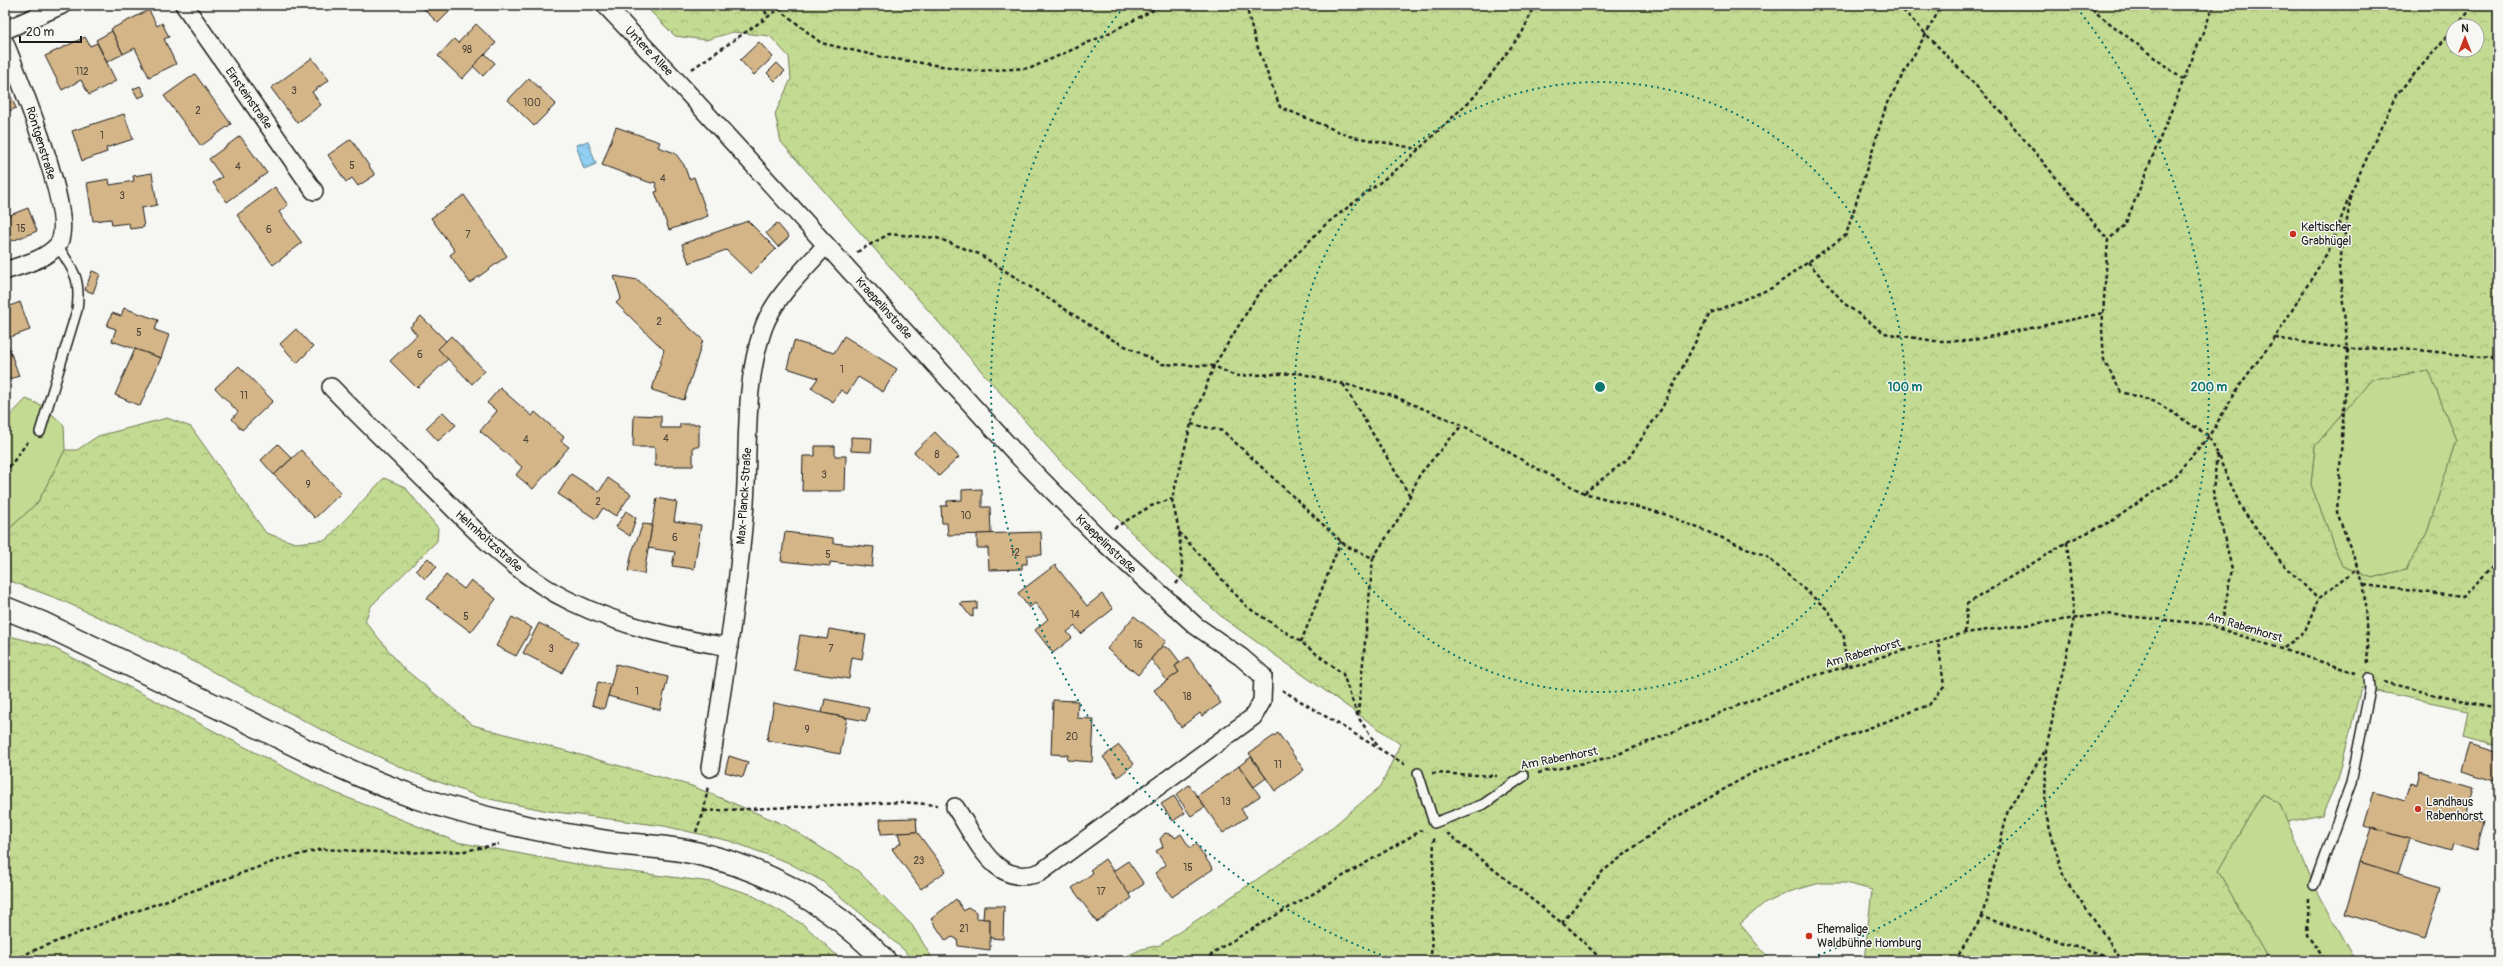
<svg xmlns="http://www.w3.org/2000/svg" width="2503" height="966" font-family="Pangolin,sans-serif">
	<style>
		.grass { fill: #c2da91; stroke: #6f7b56 }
		.forest { fill: url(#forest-crowns); stroke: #6f7b56; fill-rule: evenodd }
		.water { fill: url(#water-waves); stroke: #62879c }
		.building { fill: #d3b588; stroke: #1c1c1c }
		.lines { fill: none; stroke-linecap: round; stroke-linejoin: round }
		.lane-casing { stroke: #1c1c1c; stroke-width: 12 }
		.street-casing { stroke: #1c1c1c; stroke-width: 20 }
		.secondary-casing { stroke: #1c1c1c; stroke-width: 25 }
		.path { stroke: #1c1c1c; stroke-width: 2.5; stroke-dasharray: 4 3; stroke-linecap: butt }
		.lane { stroke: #f6f6f2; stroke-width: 9 }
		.street { stroke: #f6f6f2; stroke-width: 17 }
		.secondary { stroke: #f6f6f2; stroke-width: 22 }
		.ring { fill: none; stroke: #0f766e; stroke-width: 2; stroke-dasharray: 2 4 }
		.poi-dot { fill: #c8321e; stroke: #f6f6f2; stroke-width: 1.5 }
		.labels { text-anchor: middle; stroke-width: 3; stroke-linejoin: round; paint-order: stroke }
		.number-label { font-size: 10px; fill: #4a4237 }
		.street-label { font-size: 12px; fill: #1c1c1c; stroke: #f6f6f2 }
		.poi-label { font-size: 12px; fill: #1c1c1c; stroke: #f6f6f2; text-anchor: start }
		.centre { fill: #0f766e; stroke: #f6f6f2; stroke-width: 2 }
		.ring-label { font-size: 12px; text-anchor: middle; font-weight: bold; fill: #0f766e; stroke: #f6f6f2; stroke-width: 3; stroke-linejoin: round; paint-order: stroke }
	</style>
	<defs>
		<pattern id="forest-crowns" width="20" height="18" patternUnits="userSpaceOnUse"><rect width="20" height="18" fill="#c2da91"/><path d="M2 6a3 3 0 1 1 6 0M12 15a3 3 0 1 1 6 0" fill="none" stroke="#a6ba7c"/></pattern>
		<pattern id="water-waves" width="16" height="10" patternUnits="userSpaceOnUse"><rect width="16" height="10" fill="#90cff1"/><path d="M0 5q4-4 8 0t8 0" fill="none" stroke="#7cb1ce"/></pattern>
	</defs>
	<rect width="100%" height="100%" fill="#f6f6f2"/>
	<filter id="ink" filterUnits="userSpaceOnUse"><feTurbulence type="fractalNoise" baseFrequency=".025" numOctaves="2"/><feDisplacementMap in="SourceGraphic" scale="8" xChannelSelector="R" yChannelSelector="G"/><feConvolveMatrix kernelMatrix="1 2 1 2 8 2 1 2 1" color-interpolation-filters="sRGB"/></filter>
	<g filter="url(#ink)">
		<g class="grass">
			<path d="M 2429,371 L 2456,440 L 2427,533 L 2406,569 L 2372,578 L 2342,566 L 2311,485 L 2315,446 L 2372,379 Z"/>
			<path d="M 26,399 L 43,406 L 64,425 L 65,450 L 38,502 L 5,533 L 5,421 Z"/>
			<path d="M 2262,794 L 2280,804 L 2314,885 L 2356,961 L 2269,961 L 2218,871 Z"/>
		</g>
		<g class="forest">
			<path d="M 644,5 L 2498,5 L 2498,747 L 2463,737 L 2468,710 L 2361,688 L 2338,779 L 2322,815 L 2287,822 L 2280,804 L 2262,794 L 2218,871 L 2269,961 L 1864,961 L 1872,890 L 1846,883 L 1820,883 L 1789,892 L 1762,905 L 1740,924 L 1771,961 L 1116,961 L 1142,949 L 1160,945 L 1324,834 L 1381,786 L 1400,744 L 1223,618 L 1154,555 L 1059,460 L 781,142 L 775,114 L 791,79 L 789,57 L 770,36 L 733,32 L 706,40 L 675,36 ZM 2453,26 L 2477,26 L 2477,50 L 2453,50 ZM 2429,371 L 2456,440 L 2427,533 L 2406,569 L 2372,578 L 2342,566 L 2311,485 L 2315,446 L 2372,379 Z"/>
			<path d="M 167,418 L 191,427 L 266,533 L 295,543 L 326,540 L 384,478 L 405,487 L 438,528 L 437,541 L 371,606 L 365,621 L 401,666 L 473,725 L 692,786 L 785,825 L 857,870 L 912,925 L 934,961 L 912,961 L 904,950 L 822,881 L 787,862 L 730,841 L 664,826 L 548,811 L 480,797 L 409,771 L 318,728 L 185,657 L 61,600 L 5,579 L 5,533 L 38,502 L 65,450 L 77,450 L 98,436 Z"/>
			<path d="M 5,635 L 50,646 L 326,789 L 457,842 L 592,867 L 711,882 L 750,894 L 804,925 L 843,961 L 5,961 Z"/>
		</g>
		<path class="water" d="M 588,141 L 596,164 L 584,169 L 576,145 Z"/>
		<g class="building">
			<path d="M 420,5 L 456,5 L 438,23 Z"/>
			<path d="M 149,10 L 157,26 L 162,23 L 169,37 L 164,39 L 176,64 L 149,77 L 135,48 L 123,54 L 111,29 Z"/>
			<path d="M 476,24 L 496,43 L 462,79 L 438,56 L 454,39 L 458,43 Z"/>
			<path d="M 112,31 L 123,54 L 107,62 L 96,40 Z"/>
			<path d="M 85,37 L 90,46 L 97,43 L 116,81 L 89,95 L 81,80 L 62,90 L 45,56 Z"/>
			<path d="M 759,42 L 773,57 L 754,75 L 740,60 Z"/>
			<path d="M 485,54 L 495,63 L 483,76 L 473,66 Z"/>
			<path d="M 312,58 L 329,80 L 312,92 L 321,105 L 297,123 L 271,88 Z"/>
			<path d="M 777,63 L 785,71 L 775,81 L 767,73 Z"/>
			<path d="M 195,74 L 231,124 L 201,146 L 164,96 Z"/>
			<path d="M 529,78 L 556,104 L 534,126 L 508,100 Z"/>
			<path d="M 140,86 L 145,95 L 138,98 L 133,89 Z"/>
			<path d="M 5,88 L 7,88 L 16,108 L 5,113 Z"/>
			<path d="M 124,114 L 133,139 L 106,148 L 107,152 L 82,161 L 72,131 Z"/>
			<path d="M 616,127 L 660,142 L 658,147 L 675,153 L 684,165 L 689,179 L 694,177 L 708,216 L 669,230 L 655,192 L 658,191 L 655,182 L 651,183 L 602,165 Z"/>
			<path d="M 240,136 L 267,173 L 227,202 L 213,183 L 222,177 L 209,159 Z"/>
			<path d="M 351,139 L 375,175 L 358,186 L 352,178 L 346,182 L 328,155 Z"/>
			<path d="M 152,173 L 157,205 L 141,208 L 144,227 L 130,229 L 129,223 L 112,225 L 111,219 L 93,221 L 87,183 L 109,179 L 110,185 L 134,181 L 133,176 Z"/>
			<path d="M 275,187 L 288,205 L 279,212 L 302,243 L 273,265 L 237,215 Z"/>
			<path d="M 464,195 L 507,256 L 470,283 L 450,255 L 455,251 L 431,218 Z"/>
			<path d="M 28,208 L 37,231 L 12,241 L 5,224 L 5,217 Z"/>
			<path d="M 748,221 L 776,249 L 751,274 L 726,250 L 689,263 L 682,244 Z"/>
			<path d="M 777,223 L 789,237 L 778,247 L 766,233 Z"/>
			<path d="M 92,271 L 100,274 L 93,293 L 85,290 Z"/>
			<path d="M 614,276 L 638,280 L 703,340 L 684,400 L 652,390 L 664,350 L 616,303 L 621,298 Z"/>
			<path d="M 20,302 L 30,330 L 5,339 L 5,308 Z"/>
			<path d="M 124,308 L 158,320 L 155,330 L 169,335 L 161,358 L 112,341 L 116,329 L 107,326 L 112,313 L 121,316 Z"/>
			<path d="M 421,316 L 446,341 L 438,349 L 448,359 L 417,388 L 390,361 L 417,335 L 410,327 Z"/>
			<path d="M 296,329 L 313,347 L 297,363 L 280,344 Z"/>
			<path d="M 451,336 L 485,371 L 472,384 L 438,349 Z"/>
			<path d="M 844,336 L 897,369 L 883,392 L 858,377 L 847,394 L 841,390 L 833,402 L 811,388 L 818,378 L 787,368 L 794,341 L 834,353 Z"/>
			<path d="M 8,345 L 19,376 L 7,380 L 5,346 Z"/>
			<path d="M 135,349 L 161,358 L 140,406 L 115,395 Z"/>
			<path d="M 239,366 L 273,401 L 242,430 L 232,419 L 238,412 L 215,388 Z"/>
			<path d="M 500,388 L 532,416 L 535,412 L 564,437 L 561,441 L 569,447 L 533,489 L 516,475 L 522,467 L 480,431 L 497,411 L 487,403 Z"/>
			<path d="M 443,412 L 456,425 L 438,441 L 426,428 Z"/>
			<path d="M 634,415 L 661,416 L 661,428 L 680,428 L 680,424 L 699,424 L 699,447 L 693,447 L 693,466 L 655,466 L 655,447 L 633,447 Z"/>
			<path d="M 935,432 L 959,457 L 939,476 L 914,452 Z"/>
			<path d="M 851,437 L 872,438 L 871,452 L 851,451 Z"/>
			<path d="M 278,444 L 292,458 L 274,475 L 261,460 Z"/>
			<path d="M 815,446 L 835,446 L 835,456 L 846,456 L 845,491 L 802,491 L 803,456 L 815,456 Z"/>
			<path d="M 301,450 L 341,493 L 315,518 L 274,475 Z"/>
			<path d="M 571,474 L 599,492 L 608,478 L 631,494 L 616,516 L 603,508 L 596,519 L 558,494 Z"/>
			<path d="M 982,489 L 982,507 L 990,507 L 991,534 L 948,535 L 947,523 L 942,523 L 941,506 L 947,506 L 947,501 L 962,500 L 962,490 Z"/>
			<path d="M 657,498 L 677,502 L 674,521 L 701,525 L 694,569 L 672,566 L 675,552 L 648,548 Z"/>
			<path d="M 626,511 L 636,518 L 630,536 L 616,527 Z"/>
			<path d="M 643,524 L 652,525 L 644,574 L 628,571 L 632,552 Z"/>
			<path d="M 785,532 L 833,538 L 833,543 L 874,547 L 872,567 L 830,562 L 830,566 L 781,561 Z"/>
			<path d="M 1041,532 L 1042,555 L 1027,555 L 1027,564 L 1022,564 L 1022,569 L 989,570 L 988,548 L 977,548 L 977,534 Z"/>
			<path d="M 428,558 L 437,567 L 425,579 L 416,570 Z"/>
			<path d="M 1055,565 L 1087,606 L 1102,594 L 1113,609 L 1081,634 L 1075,626 L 1067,632 L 1072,638 L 1053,653 L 1035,630 L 1048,619 L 1035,603 L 1029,608 L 1018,593 Z"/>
			<path d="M 446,575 L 464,589 L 471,580 L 496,599 L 471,632 L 427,599 Z"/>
			<path d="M 977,602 L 977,609 L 973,609 L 973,617 L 970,616 L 960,603 Z"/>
			<path d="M 1134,616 L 1166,641 L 1138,675 L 1107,649 Z"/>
			<path d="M 512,617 L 532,628 L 516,656 L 496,646 Z"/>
			<path d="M 539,623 L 578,643 L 562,673 L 523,653 Z"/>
			<path d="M 829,629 L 866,635 L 862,659 L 852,657 L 849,679 L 794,670 L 800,635 L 827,639 Z"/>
			<path d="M 1162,646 L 1170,649 L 1180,662 L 1175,666 L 1179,672 L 1167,681 L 1151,659 Z"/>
			<path d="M 1188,657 L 1221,703 L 1202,716 L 1200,713 L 1181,727 L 1154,690 L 1179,672 L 1175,666 Z"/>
			<path d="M 616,664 L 668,677 L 660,710 L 608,696 Z"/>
			<path d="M 598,682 L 611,685 L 604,709 L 592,705 Z"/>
			<path d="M 825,699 L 869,708 L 866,721 L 822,713 Z"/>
			<path d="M 1053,700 L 1078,701 L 1077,718 L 1094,719 L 1092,762 L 1067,760 L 1068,755 L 1051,754 Z"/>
			<path d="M 774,703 L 847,718 L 840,754 L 767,740 Z"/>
			<path d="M 1278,733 L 1304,770 L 1275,791 L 1249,753 Z"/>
			<path d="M 2470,744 L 2498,753 L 2498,769 L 2494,781 L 2462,771 Z"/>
			<path d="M 1119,745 L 1134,764 L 1118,777 L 1103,757 Z"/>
			<path d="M 729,756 L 748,762 L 743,777 L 725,772 Z"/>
			<path d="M 1251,757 L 1266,778 L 1254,787 L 1239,766 Z"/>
			<path d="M 1239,766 L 1260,796 L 1241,809 L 1247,817 L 1223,833 L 1197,796 Z"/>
			<path d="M 2420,772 L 2474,788 L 2466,817 L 2484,822 L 2476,851 L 2453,844 L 2451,851 L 2364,826 L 2374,792 L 2405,801 L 2411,783 L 2417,785 Z"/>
			<path d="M 1189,785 L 1205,807 L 1191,816 L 1176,795 Z"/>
			<path d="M 1174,796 L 1185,813 L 1173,821 L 1161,804 Z"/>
			<path d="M 916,818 L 917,832 L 881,834 L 880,819 Z"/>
			<path d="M 2371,828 L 2409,839 L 2398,874 L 2360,862 Z"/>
			<path d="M 917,832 L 946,871 L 921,889 L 892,849 L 901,843 L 898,833 Z"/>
			<path d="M 1165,833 L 1173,835 L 1175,838 L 1181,834 L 1190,848 L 1196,844 L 1213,869 L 1172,897 L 1155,873 L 1166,865 L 1156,851 L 1163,847 L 1160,839 Z"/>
			<path d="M 1105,859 L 1132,898 L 1097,922 L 1072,888 L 1093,873 L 1090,870 Z"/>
			<path d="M 1128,861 L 1144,884 L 1129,894 L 1113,871 Z"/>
			<path d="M 2360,862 L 2441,887 L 2425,938 L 2345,914 Z"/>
			<path d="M 956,899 L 964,911 L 968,907 L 976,912 L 976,918 L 990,919 L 990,950 L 958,946 L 957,939 L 952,937 L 946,941 L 931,919 Z"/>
			<path d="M 984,906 L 1004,906 L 1003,939 L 990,938 L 990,919 L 983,919 Z"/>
		</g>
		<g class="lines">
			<defs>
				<g id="lane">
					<path d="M 40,432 L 77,310 C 81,278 74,271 57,245"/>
					<path d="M 1418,773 L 1434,823 L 1484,804 L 1524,776"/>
					<path d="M 2314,885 L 2351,783 L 2370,689 L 2369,678"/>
				</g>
				<g id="street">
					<path d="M 184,5 L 314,191"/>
					<path d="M 605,5 L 676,80 L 1020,458 L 1098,537 L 1196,626 L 1241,657 L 1263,676 L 1262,701 L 1253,717 L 1041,872 C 995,890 977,839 955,807"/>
					<path d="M 5,30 L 62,5"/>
					<path d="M 5,43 C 17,74 79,221 57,246 C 44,260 22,265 5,271"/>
					<path d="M 331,387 C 367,424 404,460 441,496 C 480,536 521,578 572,602 C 622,626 674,638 729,647"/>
					<path d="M 710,768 C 723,684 737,600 744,516 C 750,454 742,389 763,329 C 774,297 804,270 826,245"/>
				</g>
				<path id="secondary" d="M 5,608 L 42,623 C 113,657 184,691 255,725 C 307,751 360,778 415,797 C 478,818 543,832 608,842 C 636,846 664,846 691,852 C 767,868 832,905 885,961"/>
			</defs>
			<use href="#lane" class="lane-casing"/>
			<use href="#street" class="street-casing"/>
			<use href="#secondary" class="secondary-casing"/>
			<g class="path">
				<path d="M 761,5 L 768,16"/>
				<path d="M 1246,5 L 1254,37 L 1280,107 L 1349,136 L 1419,149"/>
				<path d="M 1898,5 L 2003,114 L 2108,240"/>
				<path d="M 2086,5 L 2185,81"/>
				<path d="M 2214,5 L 2125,225 L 2108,240 L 2102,329 L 2104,360 L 2121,392 L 2156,402 L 2209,436 L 2241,507 L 2281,562 L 2318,599"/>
				<path d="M 779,9 L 821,43 L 882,57 L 975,71 L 1031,68 L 1103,36 L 1163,5"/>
				<path d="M 2456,26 L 2475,5"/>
				<path d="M 692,69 L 785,5"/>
				<path d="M 2351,197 L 2339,267 L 2348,349 L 2337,512 L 2364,585 L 2368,664"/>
				<path d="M 857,252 L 889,234 L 937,238 L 979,254 L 1113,340 L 1162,364 L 1214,366 L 1235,376 L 1299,373 L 1393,396 L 1462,425 L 1534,467 L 1584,493 L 1664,514 L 1766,556 L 1828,610 L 1844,637 L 1846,667"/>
				<path d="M 1808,262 L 1845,304 L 1884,333 L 1935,341 L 1969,341 L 2103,313"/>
				<path d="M 2275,338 L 2348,349 L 2402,348 L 2498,359"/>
				<path d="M 1343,384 L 1410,496"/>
				<path d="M 1191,424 L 1223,431 L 1346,546 L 1373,558 L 1401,515 L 1420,474 L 1462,425"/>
				<path d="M 2217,455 L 2213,491 L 2232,569 L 2221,629"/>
				<path d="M 5,473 L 29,440"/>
				<path d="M 1584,493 L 1628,459 L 1662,408 L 1710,313 L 1772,288 L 1846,235 L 1887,103 L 1942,5"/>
				<path d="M 1114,528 L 1151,506 L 1172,499"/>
				<path d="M 1179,532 L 1247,607 L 1301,642 L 1343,674 L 1358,717 L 1379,748"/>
				<path d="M 2067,542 L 2074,618 L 2046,750 L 2045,812 L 2064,878 L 2123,961"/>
				<path d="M 1176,584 L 1183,575 L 1179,531 L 1172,499 L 1191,424 L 1214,366 L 1258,294 L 1325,225 L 1401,166 L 1475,96 L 1523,31 L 1535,5"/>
				<path d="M 2364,585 L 2463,597 L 2498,561"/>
				<path d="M 1965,633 L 1967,604 L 2067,542 L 2112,521 L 2171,480 L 2209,436 L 2242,382 L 2275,338 L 2329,250 L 2352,190 L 2396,95 L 2453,30"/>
				<path d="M 1301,642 L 1341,541"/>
				<path d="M 2284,648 L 2305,631 L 2318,599 L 2358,568"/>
				<path d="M 2384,682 L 2444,697 L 2498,708"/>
				<path d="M 1282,690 L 1406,765"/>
				<path d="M 1358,715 L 1373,558"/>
				<path d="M 1432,773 L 1497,776"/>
				<path d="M 1538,773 L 1611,757 L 1806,678 L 1965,633 L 2107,614 L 2205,624 L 2356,673"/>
				<path d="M 704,811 L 902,802 L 937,805"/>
				<path d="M 696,832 L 704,811 L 708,785"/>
				<path d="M 1447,833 L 1571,930 L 1603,961"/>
				<path d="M 2309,898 L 2307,935 L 2326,961"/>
				<path d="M 1982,917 L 2008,810 L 2045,751"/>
				<path d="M 1562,923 L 1603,871 L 1666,823 L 1752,773 L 1929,705 L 1944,686 L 1938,641"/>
				<path d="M 15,961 L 30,952 L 109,921 L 278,860 L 322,849 L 394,853 L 465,851 L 499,844"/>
				<path d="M 1204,961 L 1220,948 L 1422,830"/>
				<path d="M 1431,961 L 1434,837"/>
				<path d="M 1866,961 L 1885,957 L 1955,960"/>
				<path d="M 1955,961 L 1982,917 L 2120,961"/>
			</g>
			<use href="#lane" class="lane"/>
			<use href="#street" class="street"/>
			<use href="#secondary" class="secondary"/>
		</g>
	</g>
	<g class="ring">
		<circle cx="1600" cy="387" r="305"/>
		<path d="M1392 959A609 609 0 0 1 1123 8M2077 8A609 609 0 0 1 1808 959"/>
	</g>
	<g class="poi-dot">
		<circle cx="2293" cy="234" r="4"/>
		<circle cx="2418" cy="809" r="4"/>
		<circle cx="1809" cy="936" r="4"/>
	</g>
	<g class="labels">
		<g class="number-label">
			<text x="467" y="53">98</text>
			<text x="82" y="75">112</text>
			<text x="294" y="94">3</text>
			<text x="532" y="106">100</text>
			<text x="198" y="114">2</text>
			<text x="102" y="139">1</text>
			<text x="352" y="169">5</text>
			<text x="238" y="170">4</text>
			<text x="663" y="182">4</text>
			<text x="122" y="199">3</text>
			<text x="21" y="232">15</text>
			<text x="269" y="233">6</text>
			<text x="468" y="238">7</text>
			<text x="659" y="325">2</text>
			<text x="139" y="336">5</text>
			<text x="420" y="358">6</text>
			<text x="842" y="373">1</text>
			<text x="244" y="399">11</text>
			<text x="666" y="442">4</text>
			<text x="526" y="443">4</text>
			<text x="937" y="458">8</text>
			<text x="824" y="478">3</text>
			<text x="308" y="488">9</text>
			<text x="598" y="505">2</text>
			<text x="966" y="519">10</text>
			<text x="675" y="541">6</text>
			<text x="1015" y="556">12</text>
			<text x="828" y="558">5</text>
			<text x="1075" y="618">14</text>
			<text x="466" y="620">5</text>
			<text x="1138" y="648">16</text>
			<text x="551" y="652">3</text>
			<text x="831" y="652">7</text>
			<text x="637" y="695">1</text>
			<text x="1187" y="700">18</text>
			<text x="807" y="733">9</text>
			<text x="1072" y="740">20</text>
			<text x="1278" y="768">11</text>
			<text x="1226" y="805">13</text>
			<text x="919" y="864">23</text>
			<text x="1188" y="871">15</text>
			<text x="1101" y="895">17</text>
			<text x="964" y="932">21</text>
		</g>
		<g class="street-label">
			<text transform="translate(649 51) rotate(46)" y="4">Untere Allee</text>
			<text transform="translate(249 98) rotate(55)" y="4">Einsteinstraße</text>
			<text transform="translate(41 143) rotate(73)" y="4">Röntgenstraße</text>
			<text transform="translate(884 308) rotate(48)" y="4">Kraepelinstraße</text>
			<text transform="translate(744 496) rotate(-86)" y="4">Max-Planck-Straße</text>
			<text transform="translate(489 541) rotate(42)" y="4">Helmholtzstraße</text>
			<text transform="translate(1106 544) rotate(44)" y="4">Kraepelinstraße</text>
			<text transform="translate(2245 627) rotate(17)" y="4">Am Rabenhorst</text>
			<text transform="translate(1863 653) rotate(-16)" y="4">Am Rabenhorst</text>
			<text transform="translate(1559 758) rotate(-11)" y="4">Am Rabenhorst</text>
		</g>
		<g class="poi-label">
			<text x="2301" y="231">Keltischer<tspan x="2301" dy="14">Grabhügel</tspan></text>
			<text x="2426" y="806">Landhaus<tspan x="2426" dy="14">Rabenhorst</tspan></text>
			<text x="1817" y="933">Ehemalige<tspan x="1817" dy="14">Waldbühne Homburg</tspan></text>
		</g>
	</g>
	<circle cx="1600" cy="387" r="6" class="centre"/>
	<g class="ring-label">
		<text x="1905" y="391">100 m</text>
		<text x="2209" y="391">200 m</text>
	</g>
	<rect width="2503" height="966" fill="none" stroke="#f6f6f2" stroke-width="20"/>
	<rect x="10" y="10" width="2483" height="946" fill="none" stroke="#1c1c1c" stroke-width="1.5" filter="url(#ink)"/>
	<g transform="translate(2465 38)"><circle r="19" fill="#f6f6f2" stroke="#9f9f9c"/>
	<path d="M0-3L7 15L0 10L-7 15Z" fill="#c8321e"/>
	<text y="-6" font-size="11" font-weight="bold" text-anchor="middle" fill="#1c1c1c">N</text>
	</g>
	<path d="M20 36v6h61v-6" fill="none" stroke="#1c1c1c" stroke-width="2"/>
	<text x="26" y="36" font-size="12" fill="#1c1c1c" stroke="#f6f6f2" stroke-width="3" paint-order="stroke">20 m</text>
</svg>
